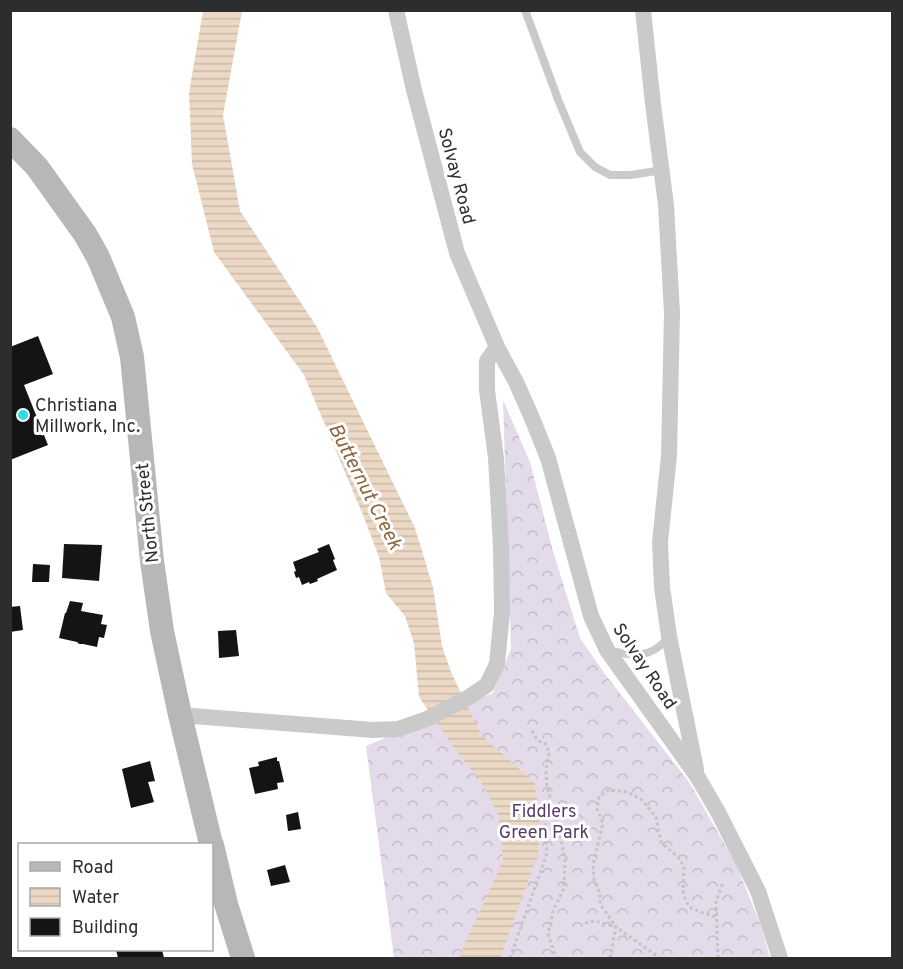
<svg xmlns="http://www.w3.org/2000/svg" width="903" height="969" font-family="Overpass,sans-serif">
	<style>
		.forest { fill: url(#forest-crowns) }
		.water { fill: url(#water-rules) }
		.building { fill: #141414 }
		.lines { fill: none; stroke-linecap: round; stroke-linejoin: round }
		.path { stroke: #c4c4c4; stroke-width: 3; stroke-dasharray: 3 3; stroke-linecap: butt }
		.lane { stroke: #cacaca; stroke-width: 8 }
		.street { stroke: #cacaca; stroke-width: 16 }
		.secondary { stroke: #b7b7b7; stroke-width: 24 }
		.poi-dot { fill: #2edce4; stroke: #fff; stroke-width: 2 }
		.labels { text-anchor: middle; stroke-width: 6; stroke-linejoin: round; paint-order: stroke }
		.street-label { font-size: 18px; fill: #2d2d2d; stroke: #fff }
		.poi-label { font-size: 18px; fill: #2d2d2d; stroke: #fff; text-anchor: start }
		.park-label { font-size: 18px; fill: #583a68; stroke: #fff }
		.water-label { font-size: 20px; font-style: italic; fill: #8e653b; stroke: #fff }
	</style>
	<defs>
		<pattern id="forest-crowns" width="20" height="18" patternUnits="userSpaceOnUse" patternTransform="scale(1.5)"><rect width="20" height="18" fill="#e3daea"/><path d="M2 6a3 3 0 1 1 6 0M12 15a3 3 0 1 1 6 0" fill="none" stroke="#c3bbc9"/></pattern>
		<pattern id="water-rules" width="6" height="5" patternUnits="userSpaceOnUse" patternTransform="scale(1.5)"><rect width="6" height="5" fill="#ebd8c5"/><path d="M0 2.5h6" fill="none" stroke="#cabaaa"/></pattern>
	</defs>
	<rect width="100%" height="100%" fill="#fff"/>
	<path class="forest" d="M 503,400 L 530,462 L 552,548 L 580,638 L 605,674 L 689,782 L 736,864 L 761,926 L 770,958 L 394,958 L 366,746 L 493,693 L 511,649 Z"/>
	<path class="water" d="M 203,11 L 242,11 L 223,115 L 240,211 L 317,327 L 415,528 L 433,587 L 442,646 L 451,672 L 481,735 L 534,782 L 540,812 L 538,854 L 500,958 L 460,958 L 462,950 L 503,861 L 499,816 L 480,780 L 460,756 L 419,697 L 414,643 L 405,616 L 386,593 L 379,557 L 363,515 L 304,375 L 214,252 L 192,164 L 189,93 Z"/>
	<g class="building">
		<path d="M 38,336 L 53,374 L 24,385 L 48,445 L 10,460 L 10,347 Z"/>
		<path d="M 64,544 L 102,545 L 99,581 L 62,578 Z"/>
		<path d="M 329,544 L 335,559 L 333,560 L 337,570 L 317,579 L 318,581 L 310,584 L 309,582 L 302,585 L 299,577 L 296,578 L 294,572 L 296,571 L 293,562 L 319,552 L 317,549 Z"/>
		<path d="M 33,564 L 50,565 L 49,582 L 32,582 Z"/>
		<path d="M 70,601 L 83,603 L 81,611 L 103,615 L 101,624 L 107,625 L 104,638 L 99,637 L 97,647 L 83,644 L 79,644 L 77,642 L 59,638 L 65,613 L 66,613 Z"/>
		<path d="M 20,606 L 23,630 L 10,632 L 10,607 Z"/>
		<path d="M 236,630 L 239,656 L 219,658 L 218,631 Z"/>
		<path d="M 277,757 L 277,761 L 279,761 L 284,782 L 277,783 L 278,789 L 255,794 L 249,768 L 259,766 L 258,762 Z"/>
		<path d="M 150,761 L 155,781 L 148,782 L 154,802 L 131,808 L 122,769 Z"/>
		<path d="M 298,812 L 301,829 L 288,831 L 286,815 Z"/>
		<path d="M 285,865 L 290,882 L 271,886 L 267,870 Z"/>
		<path d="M 116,950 L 162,950 L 164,958 L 118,958 Z"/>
	</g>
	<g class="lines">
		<g class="path">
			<path d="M 532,731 L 538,741 L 546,744 L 549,753 L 546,770 L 547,786 L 559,831 L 565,860 L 564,888 L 553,911 L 548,934 L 556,958"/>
			<path d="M 585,923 L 595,921 L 616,927 L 660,958"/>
			<path d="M 510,958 L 547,853 L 544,807 L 552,801"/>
			<path d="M 610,958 L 616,927 L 600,904 L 600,894 L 594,879 L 593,865 L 603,823 L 597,809 L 599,796 L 609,790 L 628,792 L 642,800 L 656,817 L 661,842 L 679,858 L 684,867 L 683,891 L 686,902 L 691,908 L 706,914 L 716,917"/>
			<path d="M 718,958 L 716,901 L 723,883"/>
		</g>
		<g class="lane">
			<path d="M 525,10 L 559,102 L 580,152 L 595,167 L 610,175 L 631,175 L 662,170"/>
			<path d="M 608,650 C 635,656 649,660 669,637"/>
		</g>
		<g class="street">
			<path d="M 396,10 L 414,90 L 457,253 L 497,347 L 516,382 L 532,418 L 548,458 L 591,616 L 607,650 L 697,776 L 718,812 L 758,891 L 780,958"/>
			<path d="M 643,10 L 653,104 L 666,205 L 672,312 L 669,456 L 660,542 L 662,587 L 669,636 L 696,769"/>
			<path d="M 180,715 L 373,730 L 398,729 L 427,719 L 469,697 L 487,685 L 497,664 L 502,612 L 501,547 L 496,458 L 487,390 L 487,361 L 497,347"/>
		</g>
		<g class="secondary">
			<path d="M 10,139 L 37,167 L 85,234 L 98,257 L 123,317 L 132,357 L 152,561 L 162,631 L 180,715 L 211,844"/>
			<path d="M 212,845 L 226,904 L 243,958"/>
		</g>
	</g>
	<circle class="poi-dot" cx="23" cy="415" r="6"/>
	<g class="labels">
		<g class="street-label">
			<text transform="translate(457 176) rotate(75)" y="6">Solvay Road</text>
			<text transform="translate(147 513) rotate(-96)" y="6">North Street</text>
			<text transform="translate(645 666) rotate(56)" y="6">Solvay Road</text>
		</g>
		<g class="poi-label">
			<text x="35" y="411">Christiana<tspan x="35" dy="21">Millwork, Inc.</tspan></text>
		</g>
		<g class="park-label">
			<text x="544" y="817">Fiddlers<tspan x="544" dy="21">Green Park</tspan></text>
		</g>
		<g class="water-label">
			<text transform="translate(366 486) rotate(63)" y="7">Butternut Creek</text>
		</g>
	</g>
	<rect width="903" height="969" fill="none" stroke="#2d2d2d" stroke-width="24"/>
	<rect x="18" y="843" width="195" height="108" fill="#ffffff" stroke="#ababab" stroke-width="1.5"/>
	<rect x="30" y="862" width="30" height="9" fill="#b7b7b7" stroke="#ababab" stroke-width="1.5"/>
	<text x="72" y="873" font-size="18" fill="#2d2d2d">Road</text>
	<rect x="30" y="888" width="30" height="18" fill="url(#water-rules)" stroke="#ababab" stroke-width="1.5"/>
	<text x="72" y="903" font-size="18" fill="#2d2d2d">Water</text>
	<rect x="30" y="918" width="30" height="18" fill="#141414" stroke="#ababab" stroke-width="1.5"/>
	<text x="72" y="933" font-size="18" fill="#2d2d2d">Building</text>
</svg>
